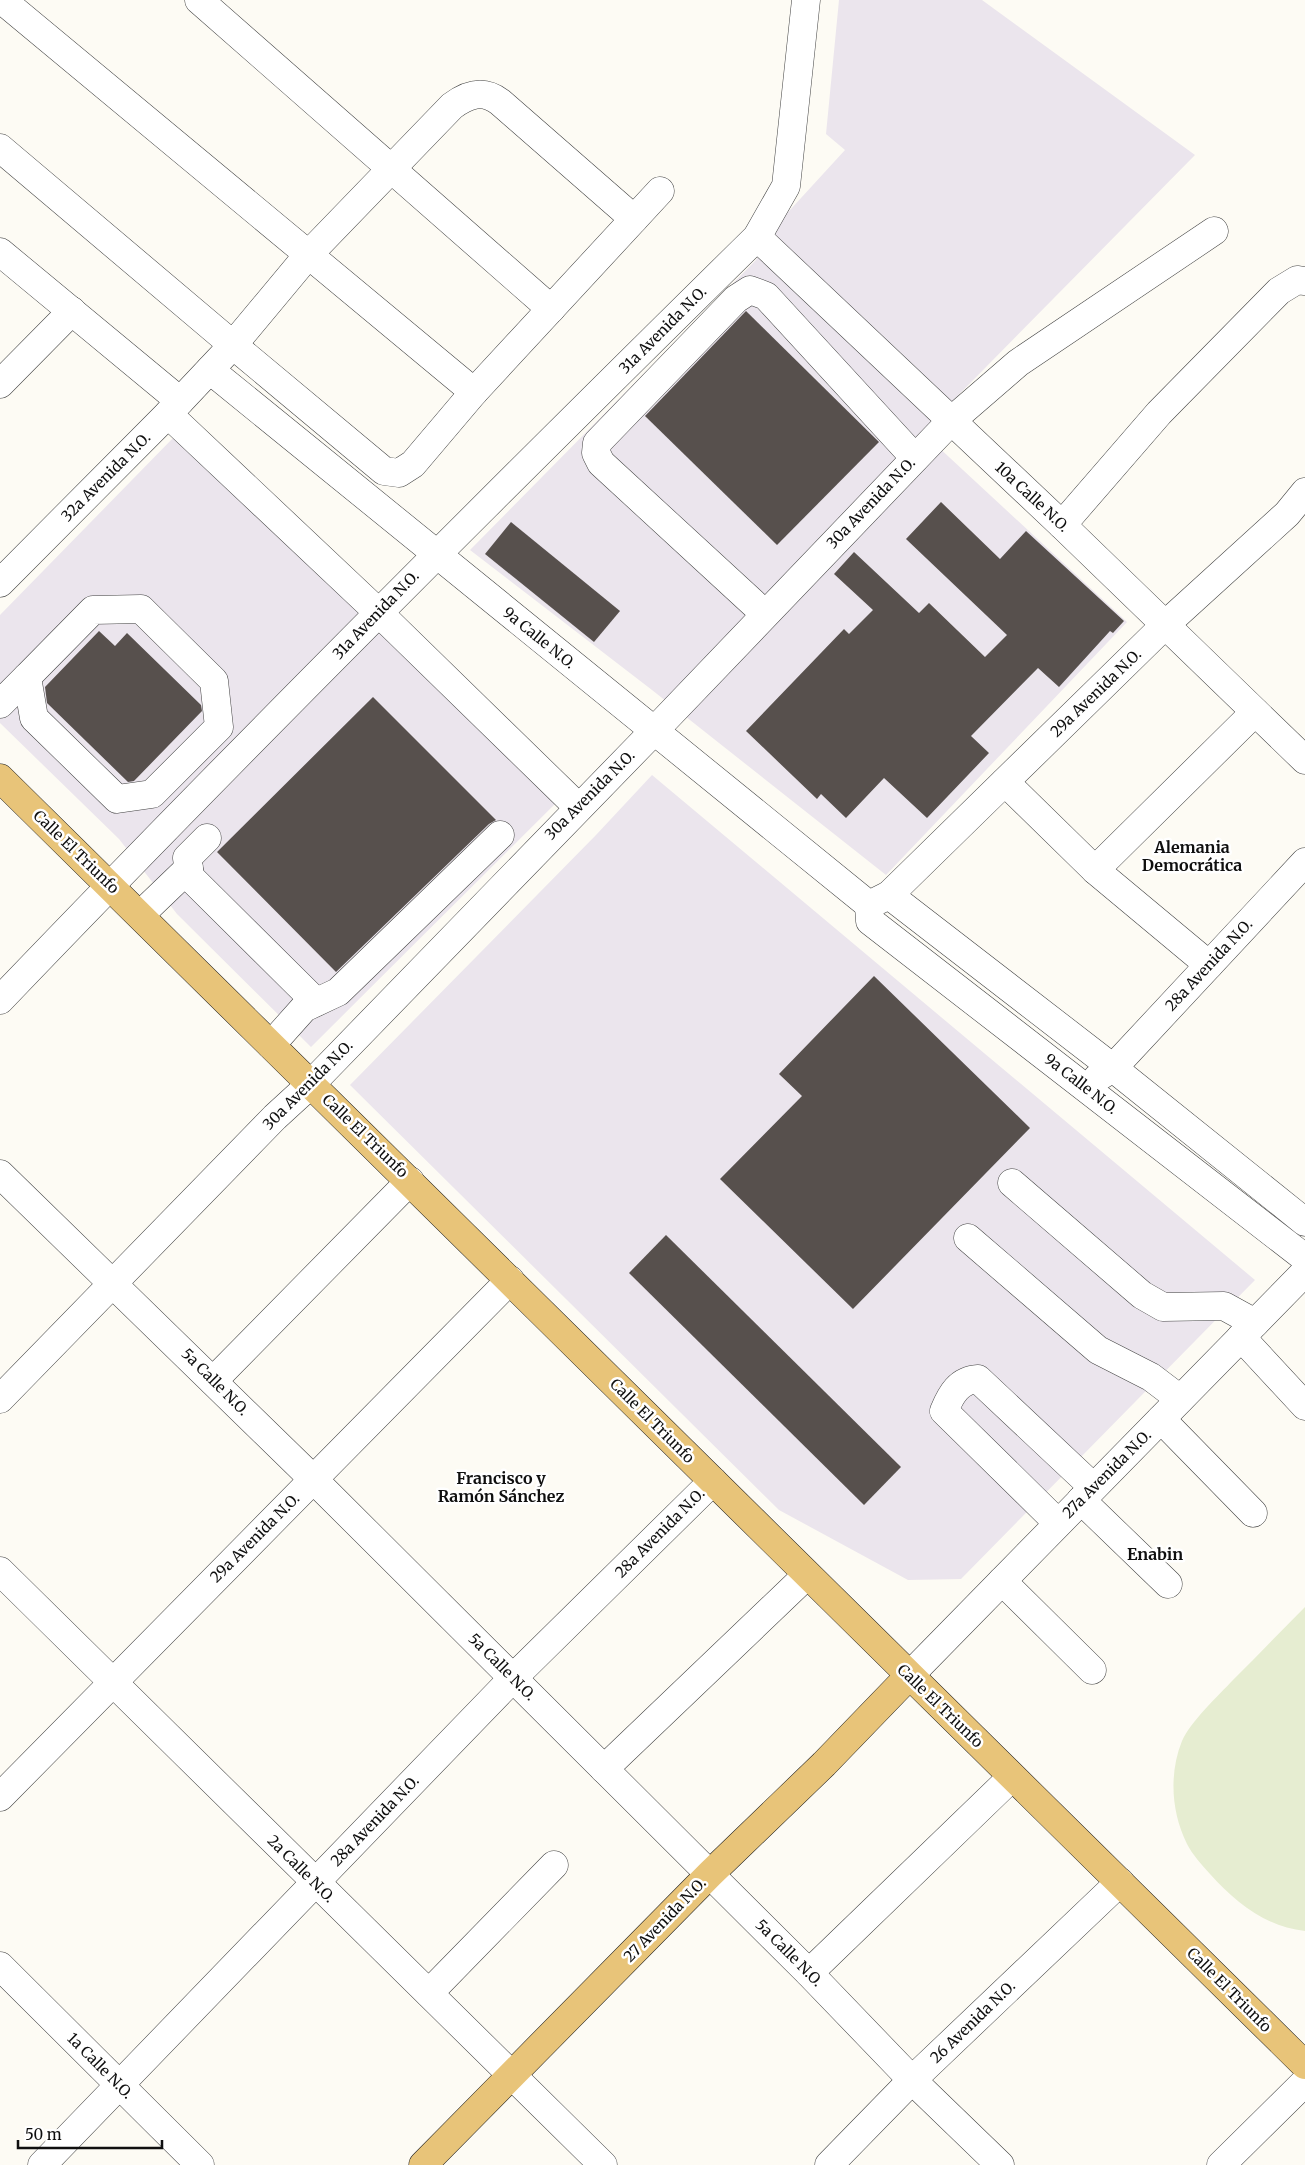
<svg xmlns="http://www.w3.org/2000/svg" width="1305" height="2165" font-family="Merriweather,serif">
	<style>
		.industrial { fill: #ebe5ed }
		.pitch { fill: #e6edd1 }
		.building { fill: #57504d }
		.lines { fill: none; stroke-linecap: round; stroke-linejoin: round }
		.minor-casing { stroke: #424242; stroke-width: 29 }
		.major-casing { stroke: #202020; stroke-width: 29 }
		.minor { stroke: #fff; stroke-width: 28 }
		.major { stroke: #e8c479; stroke-width: 28 }
		.labels { text-anchor: middle; stroke-width: 5; stroke-linejoin: round; paint-order: stroke }
		.street-label { font-size: 15px; fill: #0f0f0f; stroke: #fff }
		.neighbourhood-label { font-size: 16px; font-weight: bold; fill: #0f0f0f; stroke: #fff }
	</style>
	<rect width="100%" height="100%" fill="#fdfbf4"/>
	<g class="industrial">
		<path d="M 839,0 L 982,0 L 1195,155 L 922,432 L 1127,622 L 886,875 L 652,690 L 470,550 L 756,260 L 779,222 L 845,150 L 826,134 Z"/>
		<path d="M 175,436 L 559,800 L 311,1047 L 177,914 L 119,839 L 0,723 L 0,615 Z"/>
		<path d="M 652,775 L 1255,1280 L 961,1579 L 908,1580 L 779,1510 L 350,1085 L 596,835 Z"/>
	</g>
	<path class="pitch" d="M 1305,1607 L 1305,1931 C 1266,1927 1235,1902 1210,1874 C 1202,1865 1192,1854 1187,1844 C 1171,1812 1169,1773 1182,1741 C 1191,1721 1218,1696 1233,1680 C 1257,1656 1281,1631 1305,1607 Z"/>
	<g class="building">
		<path d="M 746,311 L 879,442 L 777,545 L 645,416 Z"/>
		<path d="M 941,502 L 1000,559 L 1026,531 L 1124,621 L 1113,633 L 1110,631 L 1059,687 L 1038,668 L 971,736 L 989,753 L 927,818 L 884,778 L 846,818 L 821,794 L 817,799 L 746,731 L 844,629 L 849,634 L 873,610 L 834,574 L 854,552 L 919,613 L 929,603 L 985,657 L 1007,635 L 906,539 Z"/>
		<path d="M 511,522 L 620,611 L 594,642 L 485,554 Z"/>
		<path d="M 99,631 L 115,646 L 127,633 L 201,705 L 202,711 L 134,781 L 128,782 L 47,703 L 45,687 Z"/>
		<path d="M 373,697 L 496,820 L 489,824 L 336,972 L 217,852 Z"/>
		<path d="M 874,976 L 1030,1128 L 853,1309 L 720,1179 L 802,1096 L 779,1074 Z"/>
		<path d="M 666,1235 L 901,1467 L 864,1505 L 629,1273 Z"/>
	</g>
	<g class="lines">
		<defs>
			<g id="minor">
				<path d="M 2,0 L 474,392"/>
				<path d="M 199,0 L 551,309"/>
				<path d="M 0,148 L 233,345 L 308,255 L 452,106 C 468,94 483,89 500,102 L 634,219"/>
				<path d="M 757,237 L 1062,525 L 1305,760"/>
				<path d="M 0,252 L 180,401"/>
				<path d="M 210,370 L 869,905 L 889,895 L 1113,1068 L 1305,1222"/>
				<path d="M 0,384 L 72,311"/>
				<path d="M 168,414 L 379,613 L 578,807"/>
				<path d="M 1062,525 L 1159,413 L 1279,291 L 1297,280 L 1305,281"/>
				<path d="M 0,583 L 168,414 L 233,345 L 384,471 L 399,473 L 413,464 L 474,392 L 660,191"/>
				<path d="M 141,609 L 214,681 L 219,727 L 152,794 L 117,799 L 34,718 L 27,677 L 93,610 Z"/>
				<path d="M 765,614 L 601,463 L 596,453 L 597,443 L 736,299 L 750,290 L 766,296 L 915,458"/>
				<path d="M 0,704 L 27,677"/>
				<path d="M 1005,782 L 1095,870 L 1209,965"/>
				<path d="M 207,838 L 187,858 L 190,877 L 316,1002"/>
				<path d="M 1095,870 L 1255,712"/>
				<path d="M 889,895 L 1165,625 L 1287,514 L 1305,492"/>
				<path d="M 869,905 L 870,921 L 1305,1258"/>
				<path d="M 140,915 L 189,868"/>
				<path d="M 0,1000 C 248,741 502,488 757,237 L 786,186 L 806,0"/>
				<path d="M 271,1045 L 304,1008 L 338,992 L 500,835"/>
				<path d="M 1097,1078 L 1113,1068 L 1305,862"/>
				<path d="M 0,1174 L 313,1479 L 809,1973 L 912,2080 L 1000,2165"/>
				<path d="M 1012,1183 L 1142,1295 L 1163,1307 L 1224,1306 L 1255,1323"/>
				<path d="M 968,1238 L 1098,1350 L 1151,1377 L 1180,1399"/>
				<path d="M 1241,1337 L 1305,1406"/>
				<path d="M 213,1381 L 410,1181"/>
				<path d="M 0,1399 L 275,1117 L 311,1084 L 654,731 L 951,421 L 1018,363 L 1214,231"/>
				<path d="M 1161,1419 L 1253,1513"/>
				<path d="M 1081,1500 L 1168,1584"/>
				<path d="M 1058,1523 L 944,1411 C 951,1394 959,1380 978,1379 L 1093,1487"/>
				<path d="M 0,1571 L 603,2165"/>
				<path d="M 1002,1581 L 1092,1670"/>
				<path d="M 909,1676 L 1305,1272"/>
				<path d="M 604,1769 L 807,1575"/>
				<path d="M 0,1797 L 510,1280"/>
				<path d="M 0,1966 L 200,2165"/>
				<path d="M 809,1973 L 1012,1777"/>
				<path d="M 429,1993 L 554,1865"/>
				<path d="M 42,2165 L 513,1678 L 713,1481"/>
				<path d="M 829,2165 L 912,2080 L 1120,1882"/>
				<path d="M 1221,2165 L 1305,2082"/>
			</g>
			<g id="major">
				<path d="M 0,778 L 1305,2065"/>
				<path d="M 423,2165 L 710,1874 L 824,1764 L 909,1676"/>
			</g>
		</defs>
		<use href="#minor" class="minor-casing"/>
		<use href="#major" class="major-casing"/>
		<use href="#minor" class="minor"/>
		<use href="#major" class="major"/>
	</g>
	<g class="labels">
		<g class="street-label">
			<text transform="translate(663 330) rotate(-45)" y="5">31a Avenida N.O.</text>
			<text transform="translate(106 477) rotate(-45)" y="5">32a Avenida N.O.</text>
			<text transform="translate(1032 497) rotate(43)" y="5">10a Calle N.O.</text>
			<text transform="translate(871 503) rotate(-46)" y="5">30a Avenida N.O.</text>
			<text transform="translate(376 615) rotate(-46)" y="5">31a Avenida N.O.</text>
			<text transform="translate(539 638) rotate(39)" y="5">9a Calle N.O.</text>
			<text transform="translate(1096 693) rotate(-44)" y="5">29a Avenida N.O.</text>
			<text transform="translate(590 795) rotate(-45)" y="5">30a Avenida N.O.</text>
			<text transform="translate(76 852) rotate(44)" y="5">Calle El Triunfo</text>
			<text transform="translate(1209 965) rotate(-47)" y="5">28a Avenida N.O.</text>
			<text transform="translate(1081 1084) rotate(38)" y="5">9a Calle N.O.</text>
			<text transform="translate(308 1085) rotate(-45)" y="5">30a Avenida N.O.</text>
			<text transform="translate(365 1136) rotate(44)" y="5">Calle El Triunfo</text>
			<text transform="translate(215 1382) rotate(45)" y="5">5a Calle N.O.</text>
			<text transform="translate(652 1421) rotate(45)" y="5">Calle El Triunfo</text>
			<text transform="translate(1107 1474) rotate(-45)" y="5">27a Avenida N.O.</text>
			<text transform="translate(660 1533) rotate(-45)" y="5">28a Avenida N.O.</text>
			<text transform="translate(255 1538) rotate(-45)" y="5">29a Avenida N.O.</text>
			<text transform="translate(502 1667) rotate(45)" y="5">5a Calle N.O.</text>
			<text transform="translate(940 1706) rotate(44)" y="5">Calle El Triunfo</text>
			<text transform="translate(375 1821) rotate(-46)" y="5">28a Avenida N.O.</text>
			<text transform="translate(301 1869) rotate(45)" y="5">2a Calle N.O.</text>
			<text transform="translate(665 1920) rotate(-46)" y="5">27 Avenida N.O.</text>
			<text transform="translate(789 1953) rotate(45)" y="5">5a Calle N.O.</text>
			<text transform="translate(1229 1990) rotate(45)" y="5">Calle El Triunfo</text>
			<text transform="translate(973 2022) rotate(-44)" y="5">26 Avenida N.O.</text>
			<text transform="translate(100 2066) rotate(45)" y="5">1a Calle N.O.</text>
		</g>
		<g class="neighbourhood-label">
			<text x="1192" y="853">Alemania<tspan x="1192" dy="18">Democrática</tspan></text>
			<text x="501" y="1484">Francisco y<tspan x="501" dy="18">Ramón Sánchez</tspan></text>
			<text x="1155" y="1560">Enabin</text>
		</g>
	</g>
	<path d="M18 2140v8h144v-8" fill="none" stroke="#0f0f0f" stroke-width="2.5"/>
	<text x="25" y="2140" font-size="15" fill="#0f0f0f" stroke="#ffffff" stroke-width="4" paint-order="stroke">50 m</text>
</svg>
